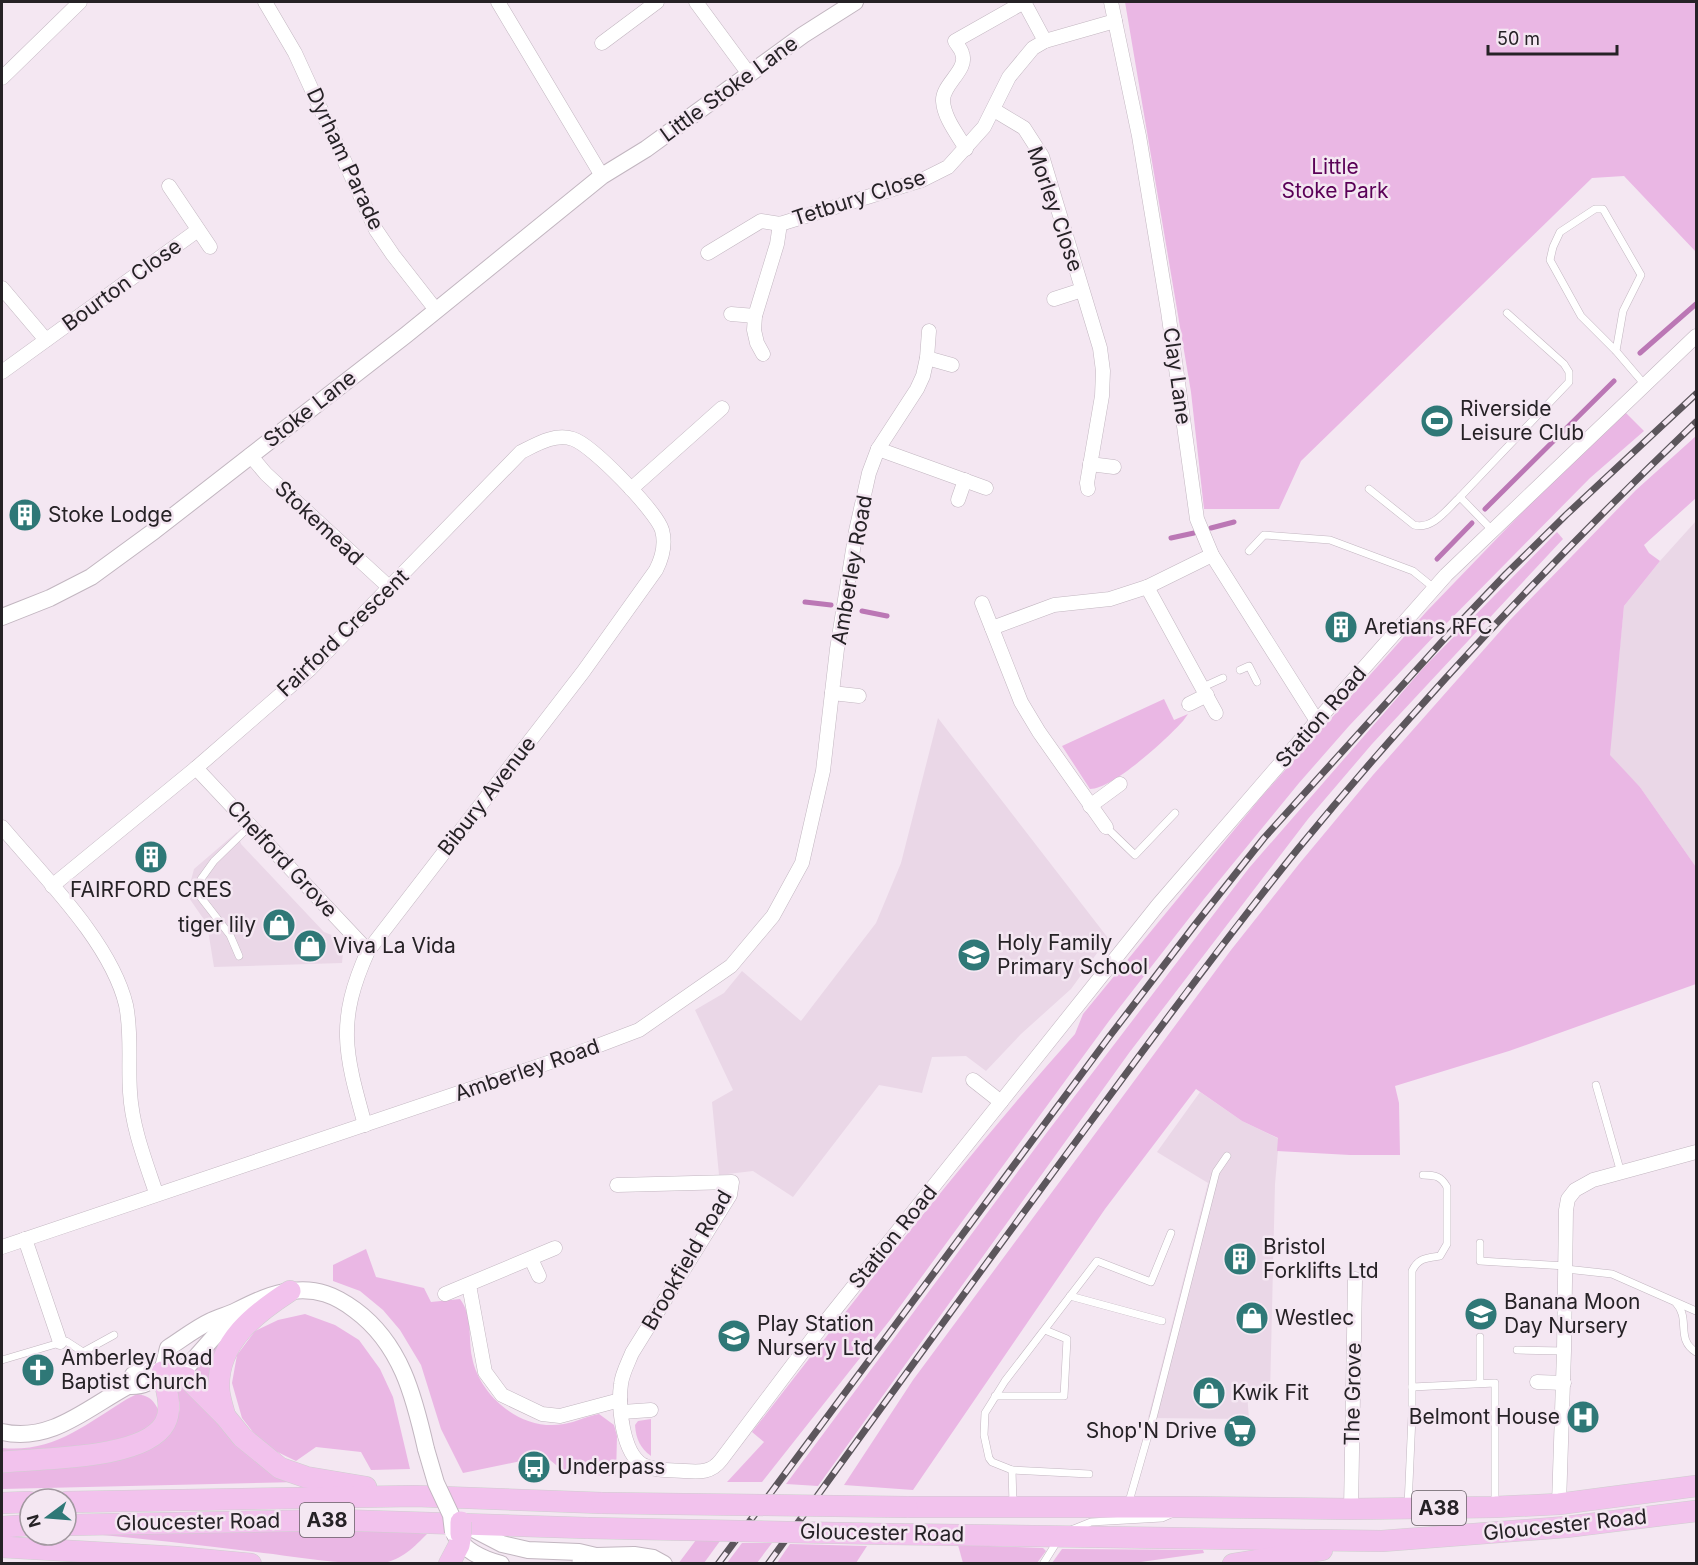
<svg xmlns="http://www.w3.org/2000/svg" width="1698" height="1565" font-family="Inter,sans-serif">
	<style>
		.built { fill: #ead7e7 }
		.green { fill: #eab7e4 }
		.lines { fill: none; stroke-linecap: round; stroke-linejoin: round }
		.stream { stroke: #bb77b5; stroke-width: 5 }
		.service-casing { stroke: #c2b6c0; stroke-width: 8 }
		.minor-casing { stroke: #c2b6c0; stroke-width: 15 }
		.tertiary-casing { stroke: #c2b6c0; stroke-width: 18 }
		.primary-casing { stroke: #cfcecf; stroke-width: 22 }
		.service { stroke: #fff; stroke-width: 7 }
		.minor { stroke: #fff; stroke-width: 14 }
		.tertiary { stroke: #fff; stroke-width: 16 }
		.primary { stroke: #f2c2ed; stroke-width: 21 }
		.rail-casing { stroke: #5c565c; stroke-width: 7 }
		.rail { stroke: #f4e7f2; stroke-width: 4.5; stroke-dasharray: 14; stroke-linecap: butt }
		.tertiary-bridge-casing { stroke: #c2b6c0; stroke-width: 18; stroke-linecap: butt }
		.primary-bridge-casing { stroke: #cfcecf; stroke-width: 22; stroke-linecap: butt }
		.tertiary-bridge { stroke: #fff; stroke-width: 16 }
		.primary-bridge { stroke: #f2c2ed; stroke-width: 21 }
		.labels { text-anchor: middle; stroke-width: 5; stroke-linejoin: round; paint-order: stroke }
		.shield { fill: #f4e7f2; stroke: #645d63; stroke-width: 1.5 }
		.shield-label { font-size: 20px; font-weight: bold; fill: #262226 }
		.street-label { font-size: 21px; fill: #262226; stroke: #f4e7f2 }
		.park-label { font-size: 21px; fill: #5a0157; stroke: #f4e7f2 }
		.poi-label { font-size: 21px; fill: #262226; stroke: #f4e7f2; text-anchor: start }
	</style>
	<rect width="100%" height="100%" fill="#f4e7f2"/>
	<g class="built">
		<path d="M 1696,521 L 1696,867 L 1640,787 L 1609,756 L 1624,606 L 1660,561 Z"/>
		<path d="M 938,718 L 1108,938 L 1071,989 L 1021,1034 L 986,1071 L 966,1056 L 932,1057 L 922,1093 L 879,1085 L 793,1197 L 753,1171 L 719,1175 L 712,1102 L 733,1090 L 695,1010 L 724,993 L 742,971 L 801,1021 L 876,923 L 901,863 Z"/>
		<path d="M 237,832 L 241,844 L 324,932 L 334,936 L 344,944 L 342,963 L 214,967 L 207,924 L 187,895 L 194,869 Z"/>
		<path d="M 1200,1092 L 1242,1121 L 1279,1139 L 1275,1184 L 1270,1394 L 1247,1393 L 1249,1419 L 1148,1418 L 1208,1183 L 1157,1152 Z"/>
	</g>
	<g class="green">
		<path d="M 1125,2 L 1696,2 L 1696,252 L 1624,176 L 1592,178 L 1301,461 L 1279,509 L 1204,509 L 1191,392 Z"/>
		<path d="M 1625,412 L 1644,431 L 1590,478 L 1439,631 L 1349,726 L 1299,783 L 1204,899 L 1109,1021 L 890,1320 L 762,1482 L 727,1482 L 764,1442 L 752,1432 C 857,1297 961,1162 1075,1034 L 1083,1014 L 1262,796 L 1427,611 L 1556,477 Z"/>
		<path d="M 1696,436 L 1696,498 L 1644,545 L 1649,553 L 1660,561 L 1624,606 L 1610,755 L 1640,787 L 1696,867 L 1696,984 L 1509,1051 L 1395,1086 L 1399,1103 L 1400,1155 L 1350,1155 L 1277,1151 L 1278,1138 L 1242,1121 L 1196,1089 L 1105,1209 L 913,1490 L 844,1485 L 913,1380 L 1231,950 L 1299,864 L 1373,775 L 1510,620 L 1636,490 Z"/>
		<path d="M 1557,532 L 1563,539 L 1372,744 L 1308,819 L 1129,1053 L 818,1486 L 786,1484 L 1048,1131 L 1249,868 L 1425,666 Z"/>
		<path d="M 1164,699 L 1174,720 L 1188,714 L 1183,721 C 1168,738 1113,789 1090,789 L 1062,746 Z"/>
		<path d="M 366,1249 L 376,1277 L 424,1288 L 431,1302 L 460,1299 C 473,1316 468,1337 472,1357 C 479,1396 522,1432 564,1424 C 576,1422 587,1416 599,1414 L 614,1425 L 617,1436 L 616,1476 L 567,1474 L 545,1456 L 463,1473 L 441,1429 L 421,1365 L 400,1330 L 383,1310 L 360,1291 L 333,1281 L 333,1265 Z"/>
		<path d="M 305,1314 L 335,1325 L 359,1340 L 380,1369 L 393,1397 L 410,1469 L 371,1470 L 361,1452 L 316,1447 L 296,1461 L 263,1445 L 242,1418 L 232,1383 L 237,1355 L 255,1331 L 278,1320 Z"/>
		<path d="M 225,1338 L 213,1391 L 190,1371 Z"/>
		<path d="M 182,1382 L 299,1482 L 2,1489 L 2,1469 L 170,1431 C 181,1415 182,1407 176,1389 Z"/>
		<path d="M 137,1394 C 151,1396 154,1401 160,1413 L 156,1421 L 128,1441 L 2,1456 L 2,1448 C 53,1453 85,1425 127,1399 Z"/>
		<path d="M 651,1419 L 651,1456 C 640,1448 636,1439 635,1425 L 638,1421 Z"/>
		<path d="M 393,1530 L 427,1534 C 415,1546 401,1561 382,1563 C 347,1565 308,1559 273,1554 C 209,1546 146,1539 82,1533 L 172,1531 Z"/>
		<path d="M 696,1540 L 720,1541 L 704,1563 L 678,1564 Z"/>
		<path d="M 742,1543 L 772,1543 L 757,1563 L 727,1563 Z"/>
		<path d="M 790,1544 L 867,1546 L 856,1563 L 777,1563 Z"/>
		<path d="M 958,1545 L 1043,1548 L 1046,1551 L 1037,1563 L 963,1563 Z"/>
		<path d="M 1062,1549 L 1203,1550 L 1204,1553 L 1134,1563 L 1052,1563 Z"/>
	</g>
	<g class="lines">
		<g class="stream">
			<path d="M 1640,353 L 1696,304"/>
			<path d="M 1485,509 L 1614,381"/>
			<path d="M 1211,528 L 1234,522"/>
			<path d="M 1171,538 L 1194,533"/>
			<path d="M 1437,559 L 1472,523"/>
			<path d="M 805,602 L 831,605"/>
			<path d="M 862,611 L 887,616"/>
		</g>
		<defs>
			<g id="service">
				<path d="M 1616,351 L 1623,311 L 1641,275 L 1603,209 L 1595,209 L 1560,232 L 1553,247 L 1550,260 L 1581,316 L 1616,351 L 1645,385"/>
				<path d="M 1369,489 L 1414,525 C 1433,530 1447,509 1460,497 L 1493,531"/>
				<path d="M 1460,497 L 1569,382 L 1569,372 L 1564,364 L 1507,313"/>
				<path d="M 1249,551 L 1264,535 L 1330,540 L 1413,571 L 1434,588"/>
				<path d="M 1240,670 L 1249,666 L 1257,682"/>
				<path d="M 1203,687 L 1223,678"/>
				<path d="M 1106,827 L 1135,855 L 1175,813"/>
				<path d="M 239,956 L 230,935 L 199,895 L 201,879 L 214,861 L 250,826"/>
				<path d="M 1596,1085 L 1621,1173"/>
				<path d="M 1480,1243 L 1480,1261 L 1566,1266"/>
				<path d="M 1566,1269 L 1612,1274 L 1696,1311"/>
				<path d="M 1070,1296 L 1162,1321"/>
				<path d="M 1676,1303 C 1691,1319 1675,1339 1696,1352"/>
				<path d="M 1517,1350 L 1564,1351"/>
				<path d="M 2,1360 L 66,1341 L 83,1352 L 114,1335"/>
				<path d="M 1480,1383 L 1480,1337"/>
				<path d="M 1412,1387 L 1495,1383 L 1495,1504"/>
				<path d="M 995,1396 L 1064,1396 L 1067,1339 L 1045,1330"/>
				<path d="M 1012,1470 L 1089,1474"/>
				<path d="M 1013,1504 L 1012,1470 L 992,1462 L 989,1458 L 984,1435 L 985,1413 L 1005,1381 L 1097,1261 L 1151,1282 L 1171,1233"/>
				<path d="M 1128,1505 L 1153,1418 L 1216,1172 L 1227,1156"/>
				<path d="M 1408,1506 L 1412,1416 L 1412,1271 C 1418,1258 1426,1258 1440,1256 L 1447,1244 L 1447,1187 C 1441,1176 1435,1175 1423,1175"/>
				<path d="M 1071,1530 L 1091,1522 L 1162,1518 L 1171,1514"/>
				<path d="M 1043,1564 L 1058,1540"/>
			</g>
			<g id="minor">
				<path d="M 265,2 L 295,53 L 376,230 L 393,255 L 436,310"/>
				<path d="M 498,2 L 602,176"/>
				<path d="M 696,2 L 749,74"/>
				<path d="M 1111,2 L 1139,136 L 1168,311 L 1197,519 L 1212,555 L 1317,721"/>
				<path d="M 602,43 L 657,2"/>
				<path d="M 2,78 L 80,2"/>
				<path d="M 994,110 L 1024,128 L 1042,156 L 1100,348 L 1103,371 L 1102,396 L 1087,483 L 1088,489"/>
				<path d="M 966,149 C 958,135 944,118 943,101 C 942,84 969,70 962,53 C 961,49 957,45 955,41 L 1024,2 L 1045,41"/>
				<path d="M 169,186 L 210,247"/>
				<path d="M 708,253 L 761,221 L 780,224 L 922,180 L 948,167 L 984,127 L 1009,77 L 1033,48 L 1045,41 L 1115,21"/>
				<path d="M 2,288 L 46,340"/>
				<path d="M 1054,299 L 1082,290"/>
				<path d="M 731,314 L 755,316"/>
				<path d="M 763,354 L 757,343 L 754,330 L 755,316 L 777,244 L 780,224"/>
				<path d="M 927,358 L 952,365"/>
				<path d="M 2,372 L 198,230"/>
				<path d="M 878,449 L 986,488"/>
				<path d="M 250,455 L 266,474 L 390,588"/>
				<path d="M 1090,464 L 1114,467"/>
				<path d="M 631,489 L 722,408"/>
				<path d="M 958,500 L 965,480"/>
				<path d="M 1147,587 L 1216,713"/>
				<path d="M 982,603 L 1021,702 L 1039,732 L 1106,827"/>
				<path d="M 992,628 L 1054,605 L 1110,599 L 1147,587 L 1212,555"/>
				<path d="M 832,693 L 859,696"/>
				<path d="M 1189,704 L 1207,695"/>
				<path d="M 196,768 L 368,951"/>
				<path d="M 1090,806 L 1120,784"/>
				<path d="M 2,827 C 43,876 111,942 126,1005 C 132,1034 128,1063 130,1092 C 132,1127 145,1160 156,1193"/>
				<path d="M 52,886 L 196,768 L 310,669 L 521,452 C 537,444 555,433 573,439 C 592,445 656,511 662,530 C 666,544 662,558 656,570 L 583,672 L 368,951 C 336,1022 345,1053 365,1125"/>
				<path d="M 973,1080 L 1001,1102"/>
				<path d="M 617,1185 L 732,1182 L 730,1195 L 632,1353 C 628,1363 622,1374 621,1384 C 618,1405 622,1453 643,1465 C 655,1471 671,1470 684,1471 C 700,1472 711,1473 721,1460 L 822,1326 L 1158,905 L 1317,721 L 1446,575 L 1696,336"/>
				<path d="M 25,1239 L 60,1342"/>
				<path d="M 2,1247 L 589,1049 L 639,1030 L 731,966 L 773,916 L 802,863 L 823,771 L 837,649 L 856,531 L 869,473 L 878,449 L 917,389 L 923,376 L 927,358 L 929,331"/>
				<path d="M 531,1259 L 539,1276"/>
				<path d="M 469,1285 L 485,1372 L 502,1395 L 542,1414 L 560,1416 L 620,1400"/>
				<path d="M 445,1294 L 555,1248"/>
				<path d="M 1537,1382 L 1564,1383"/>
				<path d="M 622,1412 L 651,1410"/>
				<path d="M 1559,1504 L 1564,1351 L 1566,1210 L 1568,1199 L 1575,1190 L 1593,1180 L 1696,1152"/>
				<path d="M 1351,1509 L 1355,1279"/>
				<path d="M 579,1564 L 579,1563"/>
			</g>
			<g id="tertiary">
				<path d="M 2,617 L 50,598 L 91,577 L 154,531 L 406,335 L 602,176 L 646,149 L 803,35 L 855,2"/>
				<path d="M 162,1372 L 168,1348 C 182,1339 196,1328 211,1321 C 219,1317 228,1315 236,1311 C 254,1302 272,1293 292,1291 C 317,1288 335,1295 355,1310 C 401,1344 414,1396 426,1449"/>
				<path d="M 128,1386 L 133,1375 L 140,1371 L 162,1372 L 188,1366 L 234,1314"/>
				<path d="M 2,1432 C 51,1443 87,1408 128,1386 C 144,1387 150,1382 162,1372"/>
				<path d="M 475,1530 L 502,1544 L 528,1550 L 579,1552 L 596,1556 L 634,1555 L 653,1558 L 664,1564"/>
				<path d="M 455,1535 C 465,1551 482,1559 501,1564"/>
			</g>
			<g id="primary">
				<path d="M 225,1416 C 223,1407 219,1397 219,1388 C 217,1342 256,1313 290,1291"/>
				<path d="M 2,1462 C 41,1458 145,1460 165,1423 C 173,1408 166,1388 162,1372 L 187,1378 L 225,1416 L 242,1437 L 280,1468 L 306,1477 L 366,1487"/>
				<path d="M 66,1502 L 415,1496 L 602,1503"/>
				<path d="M 2,1503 L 30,1502"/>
				<path d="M 907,1507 L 1180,1507 L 1351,1509 L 1495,1507 L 1559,1504 L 1696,1486"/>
				<path d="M 66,1525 L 336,1520 L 588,1528"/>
				<path d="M 2,1527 L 30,1525"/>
				<path d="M 887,1534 L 1382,1541 L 1566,1527 L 1696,1511"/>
				<path d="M 2,1547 L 176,1557 L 251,1564"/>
				<path d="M 449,1564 L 459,1545 L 461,1534"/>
				<path d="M 1233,1564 L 1322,1550"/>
			</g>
		</defs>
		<use href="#service" class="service-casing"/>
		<use href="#minor" class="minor-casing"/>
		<use href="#tertiary" class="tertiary-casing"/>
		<use href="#primary" class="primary-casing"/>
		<use href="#service" class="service"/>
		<use href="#minor" class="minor"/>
		<use href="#tertiary" class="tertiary"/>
		<use href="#primary" class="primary"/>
		<defs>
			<g id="rail">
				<path d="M 718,1564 L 1109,1037 L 1194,926 L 1264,838 L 1447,636 L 1506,574 L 1566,515 L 1696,394"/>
				<path d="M 768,1564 C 878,1412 988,1260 1100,1109 C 1164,1022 1229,934 1297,850 C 1421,699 1555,557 1696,422"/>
			</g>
		</defs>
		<use href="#rail" class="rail-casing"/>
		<use href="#rail" class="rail"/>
		<defs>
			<path id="tertiary-bridge" d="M 426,1449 L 436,1483 L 451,1515 L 453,1532"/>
			<g id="primary-bridge">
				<path d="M 602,1503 L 907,1507"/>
				<path d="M 588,1528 L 887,1534"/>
				<path d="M 461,1534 L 461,1522"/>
			</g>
		</defs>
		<use href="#tertiary-bridge" class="tertiary-bridge-casing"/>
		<use href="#primary-bridge" class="primary-bridge-casing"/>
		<use href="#tertiary-bridge" class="tertiary-bridge"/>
		<use href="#primary-bridge" class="primary-bridge"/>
	</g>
	<defs>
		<symbol id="stadium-disc" viewBox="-11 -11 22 22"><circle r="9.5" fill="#2f7877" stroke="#f4e7f2"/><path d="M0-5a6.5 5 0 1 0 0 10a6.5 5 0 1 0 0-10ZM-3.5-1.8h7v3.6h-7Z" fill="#fff"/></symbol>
		<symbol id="building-disc" viewBox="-11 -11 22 22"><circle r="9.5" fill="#2f7877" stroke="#f4e7f2"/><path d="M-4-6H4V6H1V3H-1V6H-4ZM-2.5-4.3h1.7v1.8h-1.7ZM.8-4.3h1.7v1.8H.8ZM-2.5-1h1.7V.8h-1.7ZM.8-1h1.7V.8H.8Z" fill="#fff"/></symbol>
		<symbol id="shop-disc" viewBox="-11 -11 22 22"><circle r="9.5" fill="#2f7877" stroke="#f4e7f2"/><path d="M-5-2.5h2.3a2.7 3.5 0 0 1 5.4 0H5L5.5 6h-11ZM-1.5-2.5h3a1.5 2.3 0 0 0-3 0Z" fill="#fff"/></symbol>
		<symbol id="school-disc" viewBox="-11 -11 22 22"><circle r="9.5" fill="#2f7877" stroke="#f4e7f2"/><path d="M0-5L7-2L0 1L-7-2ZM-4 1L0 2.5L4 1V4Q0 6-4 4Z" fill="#fff"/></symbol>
		<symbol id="church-disc" viewBox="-11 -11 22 22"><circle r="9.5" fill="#2f7877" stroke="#f4e7f2"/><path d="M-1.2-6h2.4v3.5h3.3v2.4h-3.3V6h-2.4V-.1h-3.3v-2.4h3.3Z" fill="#fff"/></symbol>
		<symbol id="hospital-disc" viewBox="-11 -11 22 22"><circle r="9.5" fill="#2f7877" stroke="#f4e7f2"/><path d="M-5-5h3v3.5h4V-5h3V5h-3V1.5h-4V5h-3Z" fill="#fff"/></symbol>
		<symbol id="supermarket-disc" viewBox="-11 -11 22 22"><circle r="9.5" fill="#2f7877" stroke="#f4e7f2"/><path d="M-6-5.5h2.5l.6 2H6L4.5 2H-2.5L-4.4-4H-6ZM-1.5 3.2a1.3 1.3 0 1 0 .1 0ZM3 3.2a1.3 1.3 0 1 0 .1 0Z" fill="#fff"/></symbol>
		<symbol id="bus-disc" viewBox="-11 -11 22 22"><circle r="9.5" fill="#2f7877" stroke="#f4e7f2"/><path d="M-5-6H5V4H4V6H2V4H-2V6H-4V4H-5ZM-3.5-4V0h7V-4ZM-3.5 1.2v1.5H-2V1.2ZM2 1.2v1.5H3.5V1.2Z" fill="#fff"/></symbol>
	</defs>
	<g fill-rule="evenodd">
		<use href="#stadium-disc" x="1418" y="402" width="38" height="38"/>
		<use href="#building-disc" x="6" y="496" width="38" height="38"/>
		<use href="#building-disc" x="1322" y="608" width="38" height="38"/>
		<use href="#building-disc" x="132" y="838" width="38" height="38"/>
		<use href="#shop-disc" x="260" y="906" width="38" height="38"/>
		<use href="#shop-disc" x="291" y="927" width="38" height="38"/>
		<use href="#school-disc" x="955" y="936" width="38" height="38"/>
		<use href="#building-disc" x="1221" y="1240" width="38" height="38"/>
		<use href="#school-disc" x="1462" y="1295" width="38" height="38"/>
		<use href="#shop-disc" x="1233" y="1299" width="38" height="38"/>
		<use href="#school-disc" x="715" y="1317" width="38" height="38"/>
		<use href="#church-disc" x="19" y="1351" width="38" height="38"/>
		<use href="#shop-disc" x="1190" y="1374" width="38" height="38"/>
		<use href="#hospital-disc" x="1564" y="1398" width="38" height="38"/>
		<use href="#supermarket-disc" x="1221" y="1412" width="38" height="38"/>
		<use href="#bus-disc" x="515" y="1448" width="38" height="38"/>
	</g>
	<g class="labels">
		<g class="shield">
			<rect x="1412" y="1491" width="54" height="34" rx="4.5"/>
			<rect x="300" y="1503" width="54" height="34" rx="4.5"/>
		</g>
		<g class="shield-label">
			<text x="1439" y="1515">A38</text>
			<text x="327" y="1527">A38</text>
		</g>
		<g class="street-label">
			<text transform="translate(729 89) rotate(-36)" y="7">Little Stoke Lane</text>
			<text transform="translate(345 159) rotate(65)" y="7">Dyrham Parade</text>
			<text transform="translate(859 198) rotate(-18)" y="7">Tetbury Close</text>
			<text transform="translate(1055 209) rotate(71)" y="7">Morley Close</text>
			<text transform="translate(122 285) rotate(-36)" y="7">Bourton Close</text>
			<text transform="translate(1177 376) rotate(82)" y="7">Clay Lane</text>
			<text transform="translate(310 409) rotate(-38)" y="7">Stoke Lane</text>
			<text transform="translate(319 523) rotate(43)" y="7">Stokemead</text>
			<text transform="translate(852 570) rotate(-80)" y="7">Amberley Road</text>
			<text transform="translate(343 633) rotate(-44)" y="7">Fairford Crescent</text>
			<text transform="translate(1321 717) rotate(-49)" y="7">Station Road</text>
			<text transform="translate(487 796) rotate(-52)" y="7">Bibury Avenue</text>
			<text transform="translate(282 859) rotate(47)" y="7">Chelford Grove</text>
			<text transform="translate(527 1070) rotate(-19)" y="7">Amberley Road</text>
			<text transform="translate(893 1237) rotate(-51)" y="7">Station Road</text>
			<text transform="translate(687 1260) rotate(-60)" y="7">Brookfield Road</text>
			<text transform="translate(1353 1394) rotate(-89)" y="7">The Grove</text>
			<text transform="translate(198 1522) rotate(-1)" y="7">Gloucester Road</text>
			<text transform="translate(1565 1525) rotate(-6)" y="7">Gloucester Road</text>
			<text transform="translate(882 1533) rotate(1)" y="7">Gloucester Road</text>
		</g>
		<g class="park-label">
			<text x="1335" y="174">Little<tspan x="1335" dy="24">Stoke Park</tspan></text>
		</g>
		<g class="poi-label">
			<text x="1460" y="416">Riverside<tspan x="1460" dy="24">Leisure Club</tspan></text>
			<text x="48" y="522">Stoke Lodge</text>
			<text x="1364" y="634">Aretians RFC</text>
			<text x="151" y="897" text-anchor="middle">FAIRFORD CRES</text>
			<text x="256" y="932" text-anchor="end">tiger lily</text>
			<text x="997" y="950">Holy Family<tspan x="997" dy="24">Primary School</tspan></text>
			<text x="333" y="953">Viva La Vida</text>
			<text x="1263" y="1254">Bristol<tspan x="1263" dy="24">Forklifts Ltd</tspan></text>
			<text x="1504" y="1309">Banana Moon<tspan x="1504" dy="24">Day Nursery</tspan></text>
			<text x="1275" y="1325">Westlec</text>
			<text x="757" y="1331">Play Station<tspan x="757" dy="24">Nursery Ltd</tspan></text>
			<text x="61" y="1365">Amberley Road<tspan x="61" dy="24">Baptist Church</tspan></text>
			<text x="1232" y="1400">Kwik Fit</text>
			<text x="1560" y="1424" text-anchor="end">Belmont House</text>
			<text x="1217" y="1438" text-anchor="end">Shop'N Drive</text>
			<text x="557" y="1474">Underpass</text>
		</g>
	</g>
	<rect width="1698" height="1565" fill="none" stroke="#262226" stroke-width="6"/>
	<g transform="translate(48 1517) rotate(254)"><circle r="28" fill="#f4e7f2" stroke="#a298a0" stroke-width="1.5"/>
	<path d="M0-4.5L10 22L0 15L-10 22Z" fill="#2f7877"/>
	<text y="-9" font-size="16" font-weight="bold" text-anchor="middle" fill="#262226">N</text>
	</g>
	<path d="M1488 45v9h129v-9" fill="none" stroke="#262226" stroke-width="3"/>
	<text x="1497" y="45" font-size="18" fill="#262226" stroke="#f4e7f2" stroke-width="4.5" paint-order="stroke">50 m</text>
</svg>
